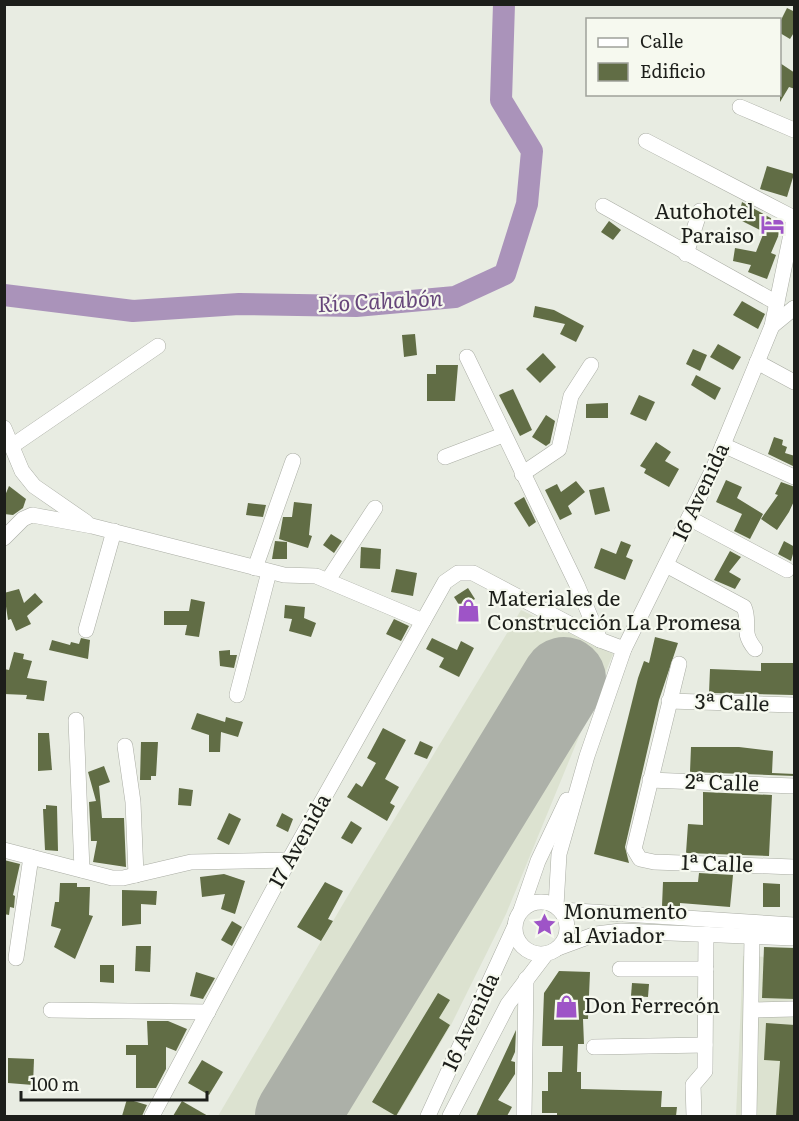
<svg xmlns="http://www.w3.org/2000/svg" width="799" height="1121" font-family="Literata,serif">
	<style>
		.built { fill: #dce2d0 }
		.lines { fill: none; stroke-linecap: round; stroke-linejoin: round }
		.river { stroke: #aa93ba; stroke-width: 22 }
		.runway { stroke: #acb0a8; stroke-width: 84 }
		.building { fill: #616d45 }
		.minor-casing { stroke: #aaada4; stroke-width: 16 }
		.minor { stroke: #fff; stroke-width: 15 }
		.labels { text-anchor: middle; stroke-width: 4.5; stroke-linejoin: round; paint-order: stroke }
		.poi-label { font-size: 21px; fill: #1c1e1a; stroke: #f6f9ef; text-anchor: start }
		.street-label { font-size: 21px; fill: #1c1e1a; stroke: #f6f9ef }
		.water-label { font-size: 22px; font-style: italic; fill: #66467a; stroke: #f6f9ef }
	</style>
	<rect width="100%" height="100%" fill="#e8ece2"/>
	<g class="built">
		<path d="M 521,610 L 613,654 L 506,914 L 451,1025 L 397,1116 L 218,1116 L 346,899 Z"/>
		<path d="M 743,956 L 794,958 L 794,1116 L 736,1116 Z"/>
	</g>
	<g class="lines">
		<path class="river" d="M 4,295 L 133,311 L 239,304 L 356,306 L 455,297 L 505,274 L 527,204 L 532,151 L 501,100 L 504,4"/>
		<path class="runway" d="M 297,1116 L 564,679"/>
	</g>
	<g class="building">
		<path d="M 787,8 L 795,12 L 795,31 L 790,39 L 780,33 L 780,22 Z"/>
		<path d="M 780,63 L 795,73 L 795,89 L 789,87 L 780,102 Z"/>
		<path d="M 767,166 L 794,174 L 787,197 L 760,189 Z"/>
		<path d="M 742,202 L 783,225 L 771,253 L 776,255 L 767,279 L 748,272 L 751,265 L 733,261 L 735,248 L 756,252 L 764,232 L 738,219 Z"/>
		<path d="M 609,221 L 621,230 L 613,240 L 601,232 Z"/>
		<path d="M 742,301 L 765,314 L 758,329 L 733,315 Z"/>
		<path d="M 535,306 L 554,310 L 584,326 L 576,342 L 560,334 L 565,324 L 533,317 Z"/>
		<path d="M 415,334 L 417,355 L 404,357 L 402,335 Z"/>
		<path d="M 718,344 L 741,357 L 733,370 L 710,357 Z"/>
		<path d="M 693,349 L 707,355 L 700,371 L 686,364 Z"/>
		<path d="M 543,353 L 556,367 L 540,383 L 526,369 Z"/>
		<path d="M 436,365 L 458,365 L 455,401 L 427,401 L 427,374 L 436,374 Z"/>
		<path d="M 696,375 L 721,388 L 715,400 L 691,385 Z"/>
		<path d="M 513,389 L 532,430 L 520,436 L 499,395 Z"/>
		<path d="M 639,395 L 655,402 L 646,421 L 630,414 Z"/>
		<path d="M 608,403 L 608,418 L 586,418 L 586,404 Z"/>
		<path d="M 546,415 L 555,421 L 550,443 L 546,446 L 532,437 Z"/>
		<path d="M 774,437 L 783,440 L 782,445 L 787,447 L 785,453 L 795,456 L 795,467 L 768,454 Z"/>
		<path d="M 656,442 L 671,452 L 665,461 L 679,469 L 669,487 L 644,473 L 646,469 L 640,466 Z"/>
		<path d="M 726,480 L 742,487 L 737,498 L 763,514 L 750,539 L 734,531 L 742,514 L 716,502 Z"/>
		<path d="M 576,481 L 585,492 L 568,506 L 572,514 L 560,520 L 545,490 L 557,484 L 561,492 Z"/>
		<path d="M 781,482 L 795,487 L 795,499 L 789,512 L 777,530 L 761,519 L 778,495 L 775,494 Z"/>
		<path d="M 9,486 L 26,499 L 23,508 L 13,515 L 4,514 L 4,498 Z"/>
		<path d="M 604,487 L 610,511 L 595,515 L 589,490 Z"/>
		<path d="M 524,497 L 536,522 L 529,527 L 514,503 Z"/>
		<path d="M 294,502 L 312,504 L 309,535 L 312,536 L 308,548 L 279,539 L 283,517 L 292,517 Z"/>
		<path d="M 248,503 L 266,505 L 263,517 L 246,515 Z"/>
		<path d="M 331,534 L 342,541 L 334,553 L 323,545 Z"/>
		<path d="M 275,541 L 287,542 L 287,559 L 272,559 Z"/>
		<path d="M 621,541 L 631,545 L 626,557 L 633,560 L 625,580 L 594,568 L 601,548 L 616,554 Z"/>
		<path d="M 784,541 L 795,547 L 791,561 L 778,554 Z"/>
		<path d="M 361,547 L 381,549 L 380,569 L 360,568 Z"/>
		<path d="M 730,551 L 741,557 L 729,572 L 741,579 L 735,589 L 714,580 Z"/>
		<path d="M 396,569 L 417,573 L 413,596 L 391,592 Z"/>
		<path d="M 468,588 L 475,599 L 461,608 L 454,597 Z"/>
		<path d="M 19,589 L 24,603 L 35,593 L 43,602 L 27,616 L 31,624 L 16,631 L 11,619 L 8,620 L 4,593 Z"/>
		<path d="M 191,599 L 205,602 L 199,637 L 185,635 L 187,625 L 164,625 L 164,611 L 189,611 Z"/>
		<path d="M 285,605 L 305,607 L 304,618 L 316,623 L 311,637 L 289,631 L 292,619 L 284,618 Z"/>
		<path d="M 394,619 L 409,626 L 401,641 L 386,634 Z"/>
		<path d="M 655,637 L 678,643 L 659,700 L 625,847 L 629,863 L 594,854 L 638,678 L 644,661 L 649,663 Z"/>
		<path d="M 81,638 L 90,640 L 88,659 L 49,650 L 52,640 L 70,645 L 71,642 L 79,644 Z"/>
		<path d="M 432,638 L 457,650 L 461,641 L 474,648 L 459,677 L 439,667 L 444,658 L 426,649 Z"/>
		<path d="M 230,650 L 230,655 L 237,655 L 234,668 L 220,666 L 219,651 Z"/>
		<path d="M 14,652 L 24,654 L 23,659 L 32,661 L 27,678 L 47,681 L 44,701 L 26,699 L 27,695 L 4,694 L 4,669 L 9,670 Z"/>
		<path d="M 761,663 L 793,663 L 793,695 L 709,693 L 710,669 L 761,671 Z"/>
		<path d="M 197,713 L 225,722 L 226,717 L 243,722 L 238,737 L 221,732 L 220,752 L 209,752 L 209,735 L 191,729 Z"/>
		<path d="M 383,728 L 406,740 L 385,779 L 399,787 L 390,803 L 395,806 L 387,821 L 347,797 L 356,783 L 362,787 L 376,763 L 367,758 Z"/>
		<path d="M 38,733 L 49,733 L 52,770 L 38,771 Z"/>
		<path d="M 420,741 L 433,747 L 427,759 L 414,754 Z"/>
		<path d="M 141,742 L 158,742 L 156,776 L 151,776 L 151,780 L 140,780 Z"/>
		<path d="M 691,747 L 739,747 L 773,751 L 772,773 L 795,774 L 795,776 L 690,772 Z"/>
		<path d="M 104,766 L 110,782 L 99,786 L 102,818 L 124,818 L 126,867 L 93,862 L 97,841 L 91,841 L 89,802 L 96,801 L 88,772 Z"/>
		<path d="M 179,788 L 193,790 L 191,806 L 178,805 Z"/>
		<path d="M 703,792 L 772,795 L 769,856 L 686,853 L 688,824 L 703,825 Z"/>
		<path d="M 46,805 L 57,806 L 58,851 L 45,850 L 43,809 L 46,809 Z"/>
		<path d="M 229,813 L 241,819 L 229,845 L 217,839 Z"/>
		<path d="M 282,813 L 293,819 L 288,832 L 276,826 Z"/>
		<path d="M 351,821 L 362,828 L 352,844 L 341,838 Z"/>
		<path d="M 4,860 L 20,864 L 13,895 L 15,896 L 14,908 L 10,907 L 9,915 L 4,914 Z"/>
		<path d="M 699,873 L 733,875 L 730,907 L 680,903 L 680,906 L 662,906 L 663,882 L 698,882 Z"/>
		<path d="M 224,874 L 245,881 L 235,914 L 221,909 L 225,894 L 202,897 L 200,877 Z"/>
		<path d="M 325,882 L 343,891 L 328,919 L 333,921 L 321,941 L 297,927 Z"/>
		<path d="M 60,883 L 77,883 L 77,887 L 90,887 L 89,915 L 93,916 L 75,959 L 54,947 L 61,929 L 51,926 L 55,902 L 59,902 Z"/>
		<path d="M 763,883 L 780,884 L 780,907 L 763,907 Z"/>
		<path d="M 122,890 L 157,891 L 156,905 L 141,904 L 141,924 L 122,926 Z"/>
		<path d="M 232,921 L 242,927 L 232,946 L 221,940 Z"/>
		<path d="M 136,946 L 151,946 L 150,972 L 135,971 Z"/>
		<path d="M 764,947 L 795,948 L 795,999 L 762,998 Z"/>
		<path d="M 100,965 L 114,965 L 114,983 L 100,982 Z"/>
		<path d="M 559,971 L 590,972 L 588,1019 L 583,1019 L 584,1044 L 578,1044 L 577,1072 L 581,1072 L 581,1089 L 662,1091 L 661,1107 L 677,1107 L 676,1116 L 557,1116 L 557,1113 L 542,1113 L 542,1091 L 548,1091 L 548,1072 L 562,1072 L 563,1046 L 542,1046 L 544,993 Z"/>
		<path d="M 196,972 L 215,978 L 203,999 L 190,996 Z"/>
		<path d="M 632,983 L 649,984 L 648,997 L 631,996 Z"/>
		<path d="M 438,993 L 450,1000 L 439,1018 L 450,1025 L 396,1116 L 372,1102 Z"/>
		<path d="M 147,1021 L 168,1021 L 187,1029 L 176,1051 L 166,1047 L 166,1069 L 156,1088 L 136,1088 L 136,1055 L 126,1055 L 126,1045 L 148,1045 Z"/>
		<path d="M 766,1023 L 795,1025 L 795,1116 L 776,1116 L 780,1061 L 764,1060 Z"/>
		<path d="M 516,1030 L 515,1052 L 511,1061 L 515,1062 L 515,1074 L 498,1100 L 512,1107 L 507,1116 L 476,1116 Z"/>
		<path d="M 8,1058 L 34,1059 L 33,1085 L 8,1083 Z"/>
		<path d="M 202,1060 L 223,1072 L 209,1095 L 188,1083 Z"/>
		<path d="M 127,1099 L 147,1105 L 142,1116 L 122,1116 Z"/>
		<path d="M 182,1101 L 208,1116 L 173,1116 Z"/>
	</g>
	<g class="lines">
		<defs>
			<g id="minor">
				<path d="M 740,107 L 794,130"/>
				<path d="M 646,141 L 794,218"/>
				<path d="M 603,206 L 777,303"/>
				<path d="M 686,254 L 700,211"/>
				<path d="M 772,326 L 794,308"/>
				<path d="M 467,357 L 577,585 L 600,640"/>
				<path d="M 757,362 L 794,382"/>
				<path d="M 4,428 L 22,471 L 34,486 L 86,522"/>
				<path d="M 723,445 L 794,477"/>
				<path d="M 12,446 L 158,346"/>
				<path d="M 445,457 L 503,435"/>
				<path d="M 522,474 L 559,449 L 571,396 L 591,365"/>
				<path d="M 689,518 L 787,570"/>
				<path d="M 4,538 L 23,519 L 32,515 L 92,526 L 284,575 L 316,576 L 423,621"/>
				<path d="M 666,565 L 744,607 C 751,623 740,631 755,649"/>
				<path d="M 255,568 L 293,461"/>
				<path d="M 328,580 L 375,508"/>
				<path d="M 86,630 L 114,531"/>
				<path d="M 679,664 L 634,849 L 640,859 L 654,862 L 794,867"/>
				<path d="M 237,695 L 269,572"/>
				<path d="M 669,701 L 794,705"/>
				<path d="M 76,720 L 82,870"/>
				<path d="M 125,746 L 133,802 L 136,875"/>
				<path d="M 650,780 L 794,786"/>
				<path d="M 4,850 L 112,878 L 123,878 L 191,862 L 289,860"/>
				<circle cx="541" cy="928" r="26"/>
				<path d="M 556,906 L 559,854 L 587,756 L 624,649 L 713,469 L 772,326 L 794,220"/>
				<path d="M 521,910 L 538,861 L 567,800"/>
				<path d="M 561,910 L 794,925"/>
				<path d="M 558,948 L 596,934 L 621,931 L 794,938"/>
				<path d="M 16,958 L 31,857"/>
				<path d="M 620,969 L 706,969"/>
				<path d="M 51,1010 L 208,1012"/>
				<path d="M 752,1010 L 794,1009"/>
				<path d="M 594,1047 L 705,1045"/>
				<path d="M 152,1116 L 289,860 L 445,582 L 458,573 L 473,573 L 600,640 L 624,649"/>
				<path d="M 428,1116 L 514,928"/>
				<path d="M 450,1116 L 508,1004 L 546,954"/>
				<path d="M 524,1116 L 526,979"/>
				<path d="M 694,1116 L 693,1085 L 705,1071 L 706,934"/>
				<path d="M 749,1116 L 752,936"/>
			</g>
		</defs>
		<use href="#minor" class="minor-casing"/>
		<use href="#minor" class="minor"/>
	</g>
	<defs>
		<symbol id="hotel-bare" viewBox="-9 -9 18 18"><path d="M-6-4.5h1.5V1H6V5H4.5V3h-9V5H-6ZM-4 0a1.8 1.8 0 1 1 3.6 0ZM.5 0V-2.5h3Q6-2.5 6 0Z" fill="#9e54c7" stroke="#f6f9ef" stroke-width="2.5" paint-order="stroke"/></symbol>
		<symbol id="shop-bare" viewBox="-9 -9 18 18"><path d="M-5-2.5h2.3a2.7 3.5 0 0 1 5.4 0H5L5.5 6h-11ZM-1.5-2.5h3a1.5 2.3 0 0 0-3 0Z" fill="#9e54c7" stroke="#f6f9ef" stroke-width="2.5" paint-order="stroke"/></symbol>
		<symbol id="sight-bare" viewBox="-9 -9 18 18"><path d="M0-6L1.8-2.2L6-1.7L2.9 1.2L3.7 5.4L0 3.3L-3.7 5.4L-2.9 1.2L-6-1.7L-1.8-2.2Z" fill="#9e54c7" stroke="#f6f9ef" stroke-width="2.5" paint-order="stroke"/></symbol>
	</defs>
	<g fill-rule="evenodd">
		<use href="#hotel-bare" x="756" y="208" width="33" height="33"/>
		<use href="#shop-bare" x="452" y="594" width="33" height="33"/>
		<use href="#sight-bare" x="528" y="908" width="33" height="33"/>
		<use href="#shop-bare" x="550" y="990" width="33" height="33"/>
	</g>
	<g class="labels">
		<g class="poi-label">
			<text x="754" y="219" text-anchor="end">Autohotel<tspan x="754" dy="24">Paraiso</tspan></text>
			<text x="487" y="606">Materiales de<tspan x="487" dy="24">Construcción La Promesa</tspan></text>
			<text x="563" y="919">Monumento<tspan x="563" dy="24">al Aviador</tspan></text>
			<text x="584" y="1013">Don Ferrecón</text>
		</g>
		<g class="street-label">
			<text transform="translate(701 492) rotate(-65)" y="7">16 Avenida</text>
			<text transform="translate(732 703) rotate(2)" y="7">3ª Calle</text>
			<text transform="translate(722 783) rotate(2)" y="7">2ª Calle</text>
			<text transform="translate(300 841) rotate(-61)" y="7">17 Avenida</text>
			<text transform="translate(717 864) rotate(2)" y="7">1ª Calle</text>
			<text transform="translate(471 1022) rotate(-65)" y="7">16 Avenida</text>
		</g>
		<g class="water-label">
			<text transform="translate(380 301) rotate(-3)" y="8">Río Cahabón</text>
		</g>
	</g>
	<rect width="799" height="1121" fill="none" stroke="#1c1e1a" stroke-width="12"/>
	<rect x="586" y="18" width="195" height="78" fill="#f6f9ef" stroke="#9fa19a" stroke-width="1.5"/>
	<rect x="598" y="38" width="30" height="9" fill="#ffffff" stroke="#9fa19a" stroke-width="1.5"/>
	<text x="640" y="48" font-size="18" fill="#1c1e1a">Calle</text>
	<rect x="598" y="63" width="30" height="18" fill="#616d45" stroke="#9fa19a" stroke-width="1.5"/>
	<text x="640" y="78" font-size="18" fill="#1c1e1a">Edificio</text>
	<path d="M21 1091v9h186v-9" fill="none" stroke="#1c1e1a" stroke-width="3"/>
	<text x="30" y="1091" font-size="18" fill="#1c1e1a" stroke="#f6f9ef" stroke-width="4.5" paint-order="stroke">100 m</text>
</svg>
